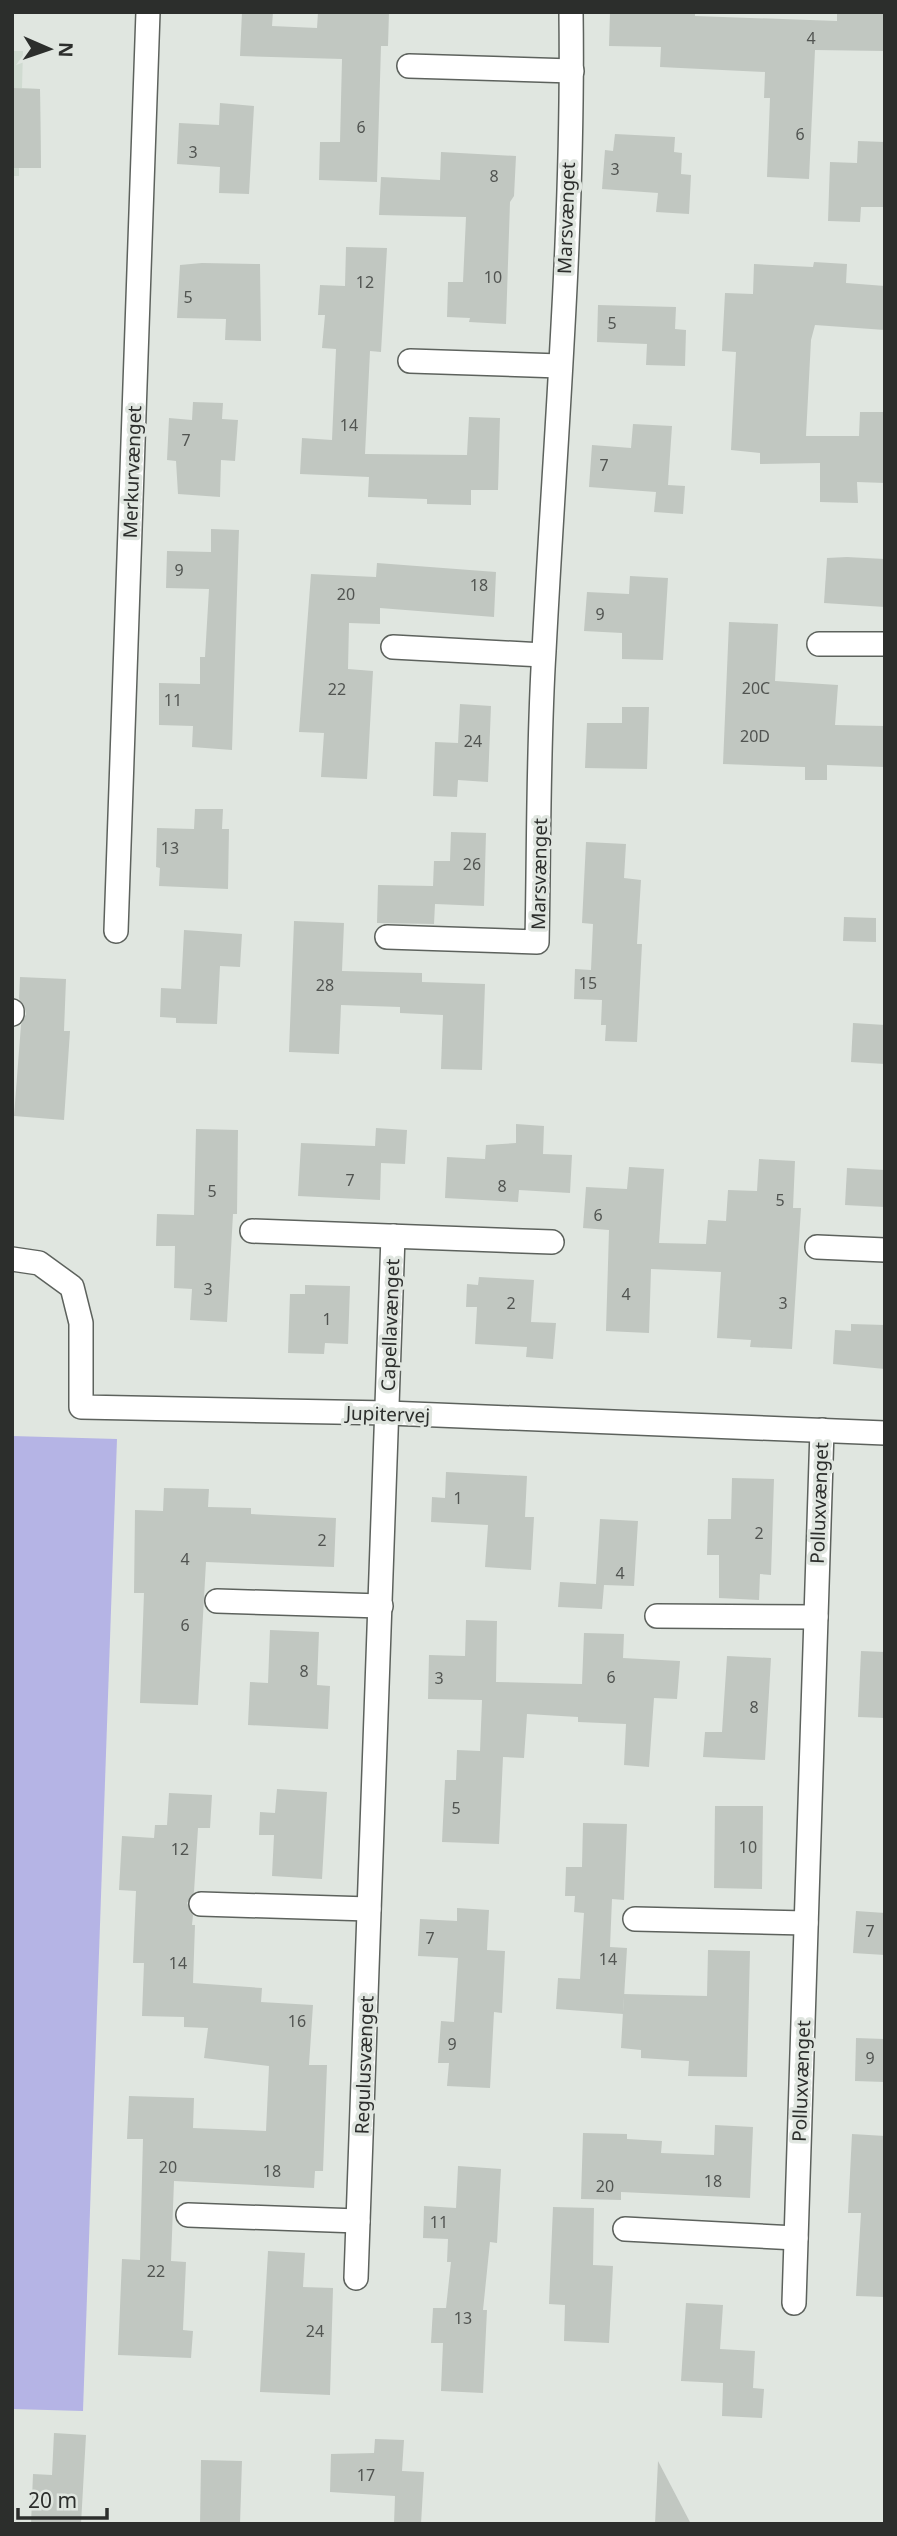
<svg xmlns="http://www.w3.org/2000/svg" width="897" height="2536" font-family="'Noto Sans',sans-serif">
	<style>
		.built { fill: #d0dbd1 }
		.green { fill: #b5b4e5 }
		.building { fill: #c1c7c1 }
		.lines { fill: none; stroke-linecap: round; stroke-linejoin: round }
		.street-casing { stroke: #5d625d; stroke-width: 26 }
		.street { stroke: #fff; stroke-width: 23 }
		.labels { text-anchor: middle; stroke-width: 7; stroke-linejoin: round; paint-order: stroke }
		.number-label { font-size: 16px; fill: #515451 }
		.street-label { font-size: 19px; fill: #2c2e2c; stroke: #e0e6e0 }
	</style>
	<rect width="100%" height="100%" fill="#e0e6e0"/>
	<path class="built" d="M 12,51 L 23,51 L 22,88 L 40,89 L 41,168 L 19,168 L 19,176 L 12,176 Z"/>
	<path class="green" d="M 12,1436 L 117,1439 L 83,2411 L 12,2409 Z"/>
	<g class="building">
		<path d="M 242,12 L 273,12 L 272,26 L 317,28 L 318,12 L 389,12 L 388,46 L 381,46 L 377,182 L 319,180 L 320,142 L 340,142 L 342,59 L 240,56 Z"/>
		<path d="M 610,12 L 695,12 L 695,16 L 837,21 L 837,12 L 885,12 L 885,51 L 815,50 L 809,179 L 767,177 L 770,98 L 764,98 L 765,72 L 660,67 L 661,47 L 609,46 Z"/>
		<path d="M 12,88 L 40,89 L 41,168 L 12,168 Z"/>
		<path d="M 220,103 L 254,106 L 249,194 L 219,193 L 220,167 L 177,164 L 179,123 L 219,125 Z"/>
		<path d="M 615,134 L 675,137 L 674,152 L 682,153 L 681,174 L 691,175 L 689,214 L 656,212 L 658,193 L 602,189 L 605,150 L 613,151 Z"/>
		<path d="M 858,141 L 885,142 L 885,207 L 861,207 L 860,222 L 828,221 L 830,162 L 857,163 Z"/>
		<path d="M 441,152 L 516,156 L 514,196 L 510,202 L 506,324 L 469,322 L 470,318 L 447,317 L 448,282 L 463,282 L 466,217 L 379,215 L 381,177 L 440,180 Z"/>
		<path d="M 346,247 L 387,248 L 381,352 L 370,351 L 365,454 L 467,455 L 469,417 L 500,418 L 498,490 L 471,490 L 471,505 L 427,504 L 427,499 L 368,497 L 369,477 L 300,474 L 302,438 L 332,440 L 336,349 L 322,348 L 325,315 L 318,315 L 320,285 L 345,286 Z"/>
		<path d="M 814,262 L 847,264 L 846,283 L 885,286 L 885,330 L 815,325 L 811,340 L 806,436 L 859,436 L 860,412 L 885,412 L 885,483 L 857,482 L 858,503 L 820,502 L 820,463 L 760,464 L 760,453 L 731,450 L 736,352 L 722,351 L 725,293 L 753,294 L 754,264 L 813,267 Z"/>
		<path d="M 202,263 L 260,264 L 261,341 L 225,340 L 226,319 L 177,318 L 180,265 Z"/>
		<path d="M 598,305 L 676,307 L 675,329 L 686,330 L 685,366 L 646,365 L 647,344 L 597,342 Z"/>
		<path d="M 193,402 L 223,403 L 222,419 L 238,420 L 235,461 L 221,460 L 220,497 L 178,494 L 176,461 L 167,460 L 169,418 L 192,420 Z"/>
		<path d="M 633,424 L 672,426 L 668,485 L 685,486 L 683,514 L 654,512 L 656,492 L 589,487 L 592,445 L 631,448 Z"/>
		<path d="M 211,529 L 239,530 L 232,750 L 192,747 L 193,726 L 159,725 L 159,683 L 200,684 L 200,657 L 205,657 L 209,589 L 166,588 L 167,551 L 211,552 Z"/>
		<path d="M 847,557 L 885,559 L 885,607 L 824,603 L 827,558 Z"/>
		<path d="M 377,563 L 496,572 L 494,617 L 380,608 L 380,624 L 349,623 L 348,669 L 373,671 L 367,779 L 321,777 L 324,733 L 299,732 L 311,574 L 376,577 Z"/>
		<path d="M 630,576 L 668,578 L 663,660 L 622,659 L 622,633 L 584,631 L 587,592 L 629,594 Z"/>
		<path d="M 729,622 L 778,624 L 775,681 L 838,685 L 835,725 L 885,726 L 885,767 L 827,765 L 827,780 L 805,780 L 805,767 L 723,764 Z"/>
		<path d="M 460,704 L 491,706 L 488,782 L 458,780 L 457,797 L 433,796 L 435,742 L 458,743 Z"/>
		<path d="M 622,707 L 649,707 L 647,769 L 585,768 L 587,723 L 622,723 Z"/>
		<path d="M 195,809 L 223,809 L 222,829 L 229,829 L 228,889 L 159,886 L 160,868 L 156,867 L 157,828 L 194,829 Z"/>
		<path d="M 451,832 L 486,833 L 484,906 L 435,904 L 434,924 L 377,923 L 378,885 L 433,886 L 434,861 L 450,861 Z"/>
		<path d="M 586,842 L 626,844 L 624,878 L 641,880 L 637,944 L 642,944 L 637,1042 L 605,1041 L 606,1025 L 601,1025 L 602,1000 L 574,999 L 575,969 L 591,970 L 593,924 L 582,923 Z"/>
		<path d="M 844,917 L 876,918 L 876,942 L 843,941 Z"/>
		<path d="M 294,921 L 344,923 L 342,971 L 422,973 L 422,982 L 485,984 L 482,1070 L 441,1069 L 443,1015 L 400,1013 L 400,1007 L 341,1005 L 339,1054 L 289,1052 Z"/>
		<path d="M 184,930 L 242,934 L 240,967 L 220,966 L 217,1024 L 176,1023 L 176,1018 L 160,1017 L 161,988 L 181,989 Z"/>
		<path d="M 20,977 L 66,979 L 64,1031 L 70,1031 L 64,1120 L 14,1116 L 21,1025 L 26,1014 L 24,1005 L 19,999 Z"/>
		<path d="M 853,1023 L 885,1025 L 885,1064 L 851,1062 Z"/>
		<path d="M 516,1124 L 544,1126 L 543,1154 L 572,1155 L 570,1193 L 519,1190 L 518,1202 L 445,1198 L 447,1157 L 485,1159 L 486,1145 L 516,1143 Z"/>
		<path d="M 376,1128 L 407,1130 L 405,1164 L 381,1163 L 380,1200 L 298,1196 L 301,1143 L 375,1146 Z"/>
		<path d="M 196,1129 L 238,1130 L 237,1214 L 233,1214 L 227,1322 L 190,1320 L 192,1289 L 174,1288 L 175,1246 L 156,1246 L 157,1214 L 194,1215 Z"/>
		<path d="M 759,1159 L 795,1161 L 793,1208 L 801,1208 L 792,1349 L 750,1347 L 751,1340 L 717,1338 L 721,1272 L 651,1269 L 649,1333 L 606,1331 L 609,1230 L 583,1228 L 586,1187 L 627,1189 L 629,1167 L 664,1169 L 659,1243 L 706,1244 L 708,1220 L 726,1221 L 728,1190 L 757,1191 Z"/>
		<path d="M 847,1168 L 885,1170 L 885,1207 L 845,1205 Z"/>
		<path d="M 479,1277 L 534,1280 L 531,1322 L 556,1323 L 553,1359 L 526,1357 L 527,1347 L 475,1344 L 477,1307 L 466,1307 L 467,1284 L 478,1285 Z"/>
		<path d="M 305,1285 L 350,1286 L 348,1344 L 325,1343 L 324,1354 L 288,1353 L 290,1294 L 305,1294 Z"/>
		<path d="M 851,1324 L 885,1325 L 885,1369 L 833,1364 L 835,1330 L 851,1331 Z"/>
		<path d="M 446,1472 L 527,1476 L 525,1517 L 534,1517 L 531,1570 L 485,1567 L 488,1525 L 431,1522 L 432,1497 L 445,1498 Z"/>
		<path d="M 732,1478 L 774,1479 L 771,1575 L 760,1574 L 759,1600 L 719,1598 L 719,1555 L 707,1555 L 708,1519 L 731,1519 Z"/>
		<path d="M 164,1488 L 209,1489 L 208,1507 L 251,1508 L 251,1514 L 336,1518 L 334,1567 L 206,1562 L 198,1705 L 140,1703 L 144,1593 L 134,1593 L 135,1510 L 163,1511 Z"/>
		<path d="M 600,1519 L 638,1521 L 634,1586 L 604,1585 L 602,1609 L 558,1607 L 560,1582 L 596,1584 Z"/>
		<path d="M 466,1620 L 497,1621 L 496,1682 L 582,1684 L 584,1633 L 624,1634 L 623,1658 L 680,1661 L 677,1699 L 654,1698 L 649,1767 L 624,1765 L 626,1724 L 578,1722 L 578,1717 L 527,1714 L 524,1758 L 503,1757 L 499,1844 L 442,1842 L 445,1780 L 456,1780 L 457,1750 L 480,1751 L 482,1700 L 428,1699 L 429,1655 L 465,1656 Z"/>
		<path d="M 270,1630 L 319,1632 L 317,1685 L 330,1686 L 328,1729 L 248,1725 L 250,1682 L 268,1683 Z"/>
		<path d="M 861,1651 L 885,1652 L 885,1718 L 858,1717 Z"/>
		<path d="M 727,1656 L 771,1658 L 765,1760 L 703,1757 L 705,1732 L 722,1732 Z"/>
		<path d="M 277,1789 L 327,1792 L 322,1879 L 272,1876 L 274,1835 L 259,1835 L 260,1812 L 275,1813 Z"/>
		<path d="M 169,1793 L 212,1795 L 210,1828 L 198,1828 L 194,1892 L 187,1903 L 193,1915 L 192,1925 L 195,1925 L 193,1983 L 262,1988 L 261,2002 L 313,2005 L 309,2065 L 327,2065 L 323,2171 L 315,2171 L 314,2188 L 174,2181 L 171,2261 L 186,2262 L 183,2330 L 193,2331 L 191,2358 L 118,2355 L 122,2259 L 140,2260 L 143,2139 L 127,2139 L 129,2096 L 194,2098 L 193,2128 L 266,2131 L 269,2066 L 204,2058 L 208,2028 L 184,2027 L 184,2017 L 142,2016 L 144,1963 L 133,1963 L 136,1891 L 119,1890 L 122,1836 L 154,1838 L 155,1825 L 167,1825 Z"/>
		<path d="M 715,1806 L 763,1806 L 762,1889 L 714,1888 Z"/>
		<path d="M 583,1823 L 627,1824 L 624,1900 L 612,1899 L 610,1947 L 627,1948 L 623,2014 L 556,2009 L 558,1978 L 580,1979 L 584,1913 L 574,1912 L 575,1896 L 565,1896 L 566,1867 L 582,1867 Z"/>
		<path d="M 457,1908 L 489,1910 L 487,1950 L 505,1951 L 502,2013 L 494,2012 L 490,2088 L 447,2086 L 449,2063 L 438,2063 L 441,2021 L 454,2022 L 458,1958 L 418,1956 L 420,1919 L 457,1921 Z"/>
		<path d="M 856,1911 L 885,1913 L 885,1955 L 853,1953 Z"/>
		<path d="M 708,1950 L 750,1951 L 747,2077 L 688,2076 L 689,2061 L 641,2058 L 641,2050 L 621,2048 L 624,1994 L 707,1996 Z"/>
		<path d="M 856,2038 L 885,2039 L 885,2082 L 855,2081 Z"/>
		<path d="M 715,2125 L 753,2127 L 750,2198 L 621,2192 L 621,2200 L 581,2199 L 583,2133 L 627,2134 L 627,2139 L 662,2141 L 661,2153 L 714,2155 Z"/>
		<path d="M 852,2134 L 885,2136 L 885,2297 L 856,2296 L 861,2213 L 848,2213 Z"/>
		<path d="M 458,2166 L 501,2169 L 497,2243 L 490,2242 L 483,2310 L 487,2310 L 483,2393 L 441,2391 L 443,2343 L 431,2343 L 433,2308 L 446,2308 L 451,2262 L 447,2262 L 448,2239 L 423,2238 L 424,2206 L 456,2208 Z"/>
		<path d="M 553,2207 L 594,2208 L 593,2265 L 613,2266 L 609,2343 L 564,2341 L 565,2305 L 549,2304 Z"/>
		<path d="M 268,2251 L 305,2253 L 303,2287 L 333,2288 L 330,2395 L 260,2392 Z"/>
		<path d="M 686,2303 L 723,2305 L 720,2349 L 755,2351 L 753,2388 L 764,2389 L 762,2418 L 722,2416 L 723,2383 L 681,2381 Z"/>
		<path d="M 54,2433 L 86,2435 L 81,2524 L 31,2524 L 33,2474 L 52,2475 Z"/>
		<path d="M 375,2439 L 404,2440 L 402,2471 L 424,2472 L 421,2524 L 394,2524 L 395,2496 L 330,2492 L 331,2454 L 374,2453 Z"/>
		<path d="M 201,2460 L 242,2461 L 240,2524 L 200,2524 Z"/>
		<path d="M 658,2461 L 691,2524 L 655,2524 Z"/>
	</g>
	<g class="lines">
		<defs>
			<g id="street">
				<path d="M 409,66 L 572,71"/>
				<path d="M 410,361 L 560,366"/>
				<path d="M 819,644 L 885,644"/>
				<path d="M 393,647 L 543,655"/>
				<path d="M 116,931 L 148,12"/>
				<path d="M 387,937 L 537,942 C 539,846 538,748 544,651 C 555,439 574,225 571,12"/>
				<path d="M 12,1014 L 12,1011"/>
				<path d="M 252,1231 L 552,1242"/>
				<path d="M 817,1247 L 885,1250"/>
				<path d="M 12,1259 L 39,1263 L 72,1287 L 81,1323 L 81,1407 L 388,1413 L 885,1433"/>
				<path d="M 217,1601 L 381,1606"/>
				<path d="M 657,1616 L 816,1617"/>
				<path d="M 201,1904 L 369,1909"/>
				<path d="M 635,1919 L 806,1923"/>
				<path d="M 188,2215 L 358,2221"/>
				<path d="M 625,2229 L 796,2238"/>
				<path d="M 356,2278 L 393,1236"/>
				<path d="M 794,2303 L 822,1430"/>
			</g>
		</defs>
		<use href="#street" class="street-casing"/>
		<use href="#street" class="street"/>
	</g>
	<g class="labels">
		<g class="number-label">
			<text x="811" y="44">4</text>
			<text x="361" y="133">6</text>
			<text x="800" y="140">6</text>
			<text x="193" y="158">3</text>
			<text x="615" y="175">3</text>
			<text x="494" y="182">8</text>
			<text x="493" y="283">10</text>
			<text x="365" y="288">12</text>
			<text x="188" y="303">5</text>
			<text x="612" y="329">5</text>
			<text x="349" y="431">14</text>
			<text x="186" y="446">7</text>
			<text x="604" y="471">7</text>
			<text x="179" y="576">9</text>
			<text x="479" y="591">18</text>
			<text x="346" y="600">20</text>
			<text x="600" y="620">9</text>
			<text x="756" y="694">20C</text>
			<text x="337" y="695">22</text>
			<text x="173" y="706">11</text>
			<text x="755" y="742">20D</text>
			<text x="473" y="747">24</text>
			<text x="170" y="854">13</text>
			<text x="472" y="870">26</text>
			<text x="588" y="989">15</text>
			<text x="325" y="991">28</text>
			<text x="350" y="1186">7</text>
			<text x="502" y="1192">8</text>
			<text x="212" y="1197">5</text>
			<text x="780" y="1206">5</text>
			<text x="598" y="1221">6</text>
			<text x="208" y="1295">3</text>
			<text x="626" y="1300">4</text>
			<text x="511" y="1309">2</text>
			<text x="783" y="1309">3</text>
			<text x="327" y="1325">1</text>
			<text x="458" y="1504">1</text>
			<text x="759" y="1539">2</text>
			<text x="322" y="1546">2</text>
			<text x="185" y="1565">4</text>
			<text x="620" y="1579">4</text>
			<text x="185" y="1631">6</text>
			<text x="304" y="1677">8</text>
			<text x="611" y="1683">6</text>
			<text x="439" y="1684">3</text>
			<text x="754" y="1713">8</text>
			<text x="456" y="1814">5</text>
			<text x="748" y="1853">10</text>
			<text x="180" y="1855">12</text>
			<text x="870" y="1937">7</text>
			<text x="430" y="1944">7</text>
			<text x="608" y="1965">14</text>
			<text x="178" y="1969">14</text>
			<text x="297" y="2027">16</text>
			<text x="452" y="2050">9</text>
			<text x="870" y="2064">9</text>
			<text x="168" y="2173">20</text>
			<text x="272" y="2177">18</text>
			<text x="713" y="2187">18</text>
			<text x="605" y="2192">20</text>
			<text x="439" y="2228">11</text>
			<text x="156" y="2277">22</text>
			<text x="463" y="2324">13</text>
			<text x="315" y="2337">24</text>
			<text x="366" y="2481">17</text>
		</g>
		<g class="street-label">
			<text transform="translate(566 218) rotate(-88)" y="7">Marsvænget</text>
			<text transform="translate(132 472) rotate(-88)" y="7">Merkurvænget</text>
			<text transform="translate(539 874) rotate(-89)" y="7">Marsvænget</text>
			<text transform="translate(390 1325) rotate(-88)" y="7">Capellavænget</text>
			<text transform="translate(388 1414) rotate(2)" y="7">Jupitervej</text>
			<text transform="translate(819 1503) rotate(-88)" y="7">Polluxvænget</text>
			<text transform="translate(364 2065) rotate(-88)" y="7">Regulusvænget</text>
			<text transform="translate(801 2081) rotate(-88)" y="7">Polluxvænget</text>
		</g>
	</g>
	<rect width="897" height="2536" fill="none" stroke="#2c2e2c" stroke-width="28"/>
	<g transform="translate(49 49) rotate(92)" stroke="#e0e6e0" stroke-width="5" paint-order="stroke">
	<path d="M0-5L12 26L0 18L-12 26Z" fill="#2c2e2c"/>
	<text y="-10" font-size="19" font-weight="bold" text-anchor="middle" fill="#2c2e2c">N</text>
	</g>
	<path d="M18 2508v10h89v-10" fill="none" stroke="#2c2e2c" stroke-width="3.5"/>
	<text x="28" y="2508" font-size="21" fill="#2c2e2c" stroke="#e0e6e0" stroke-width="5" paint-order="stroke">20 m</text>
</svg>
